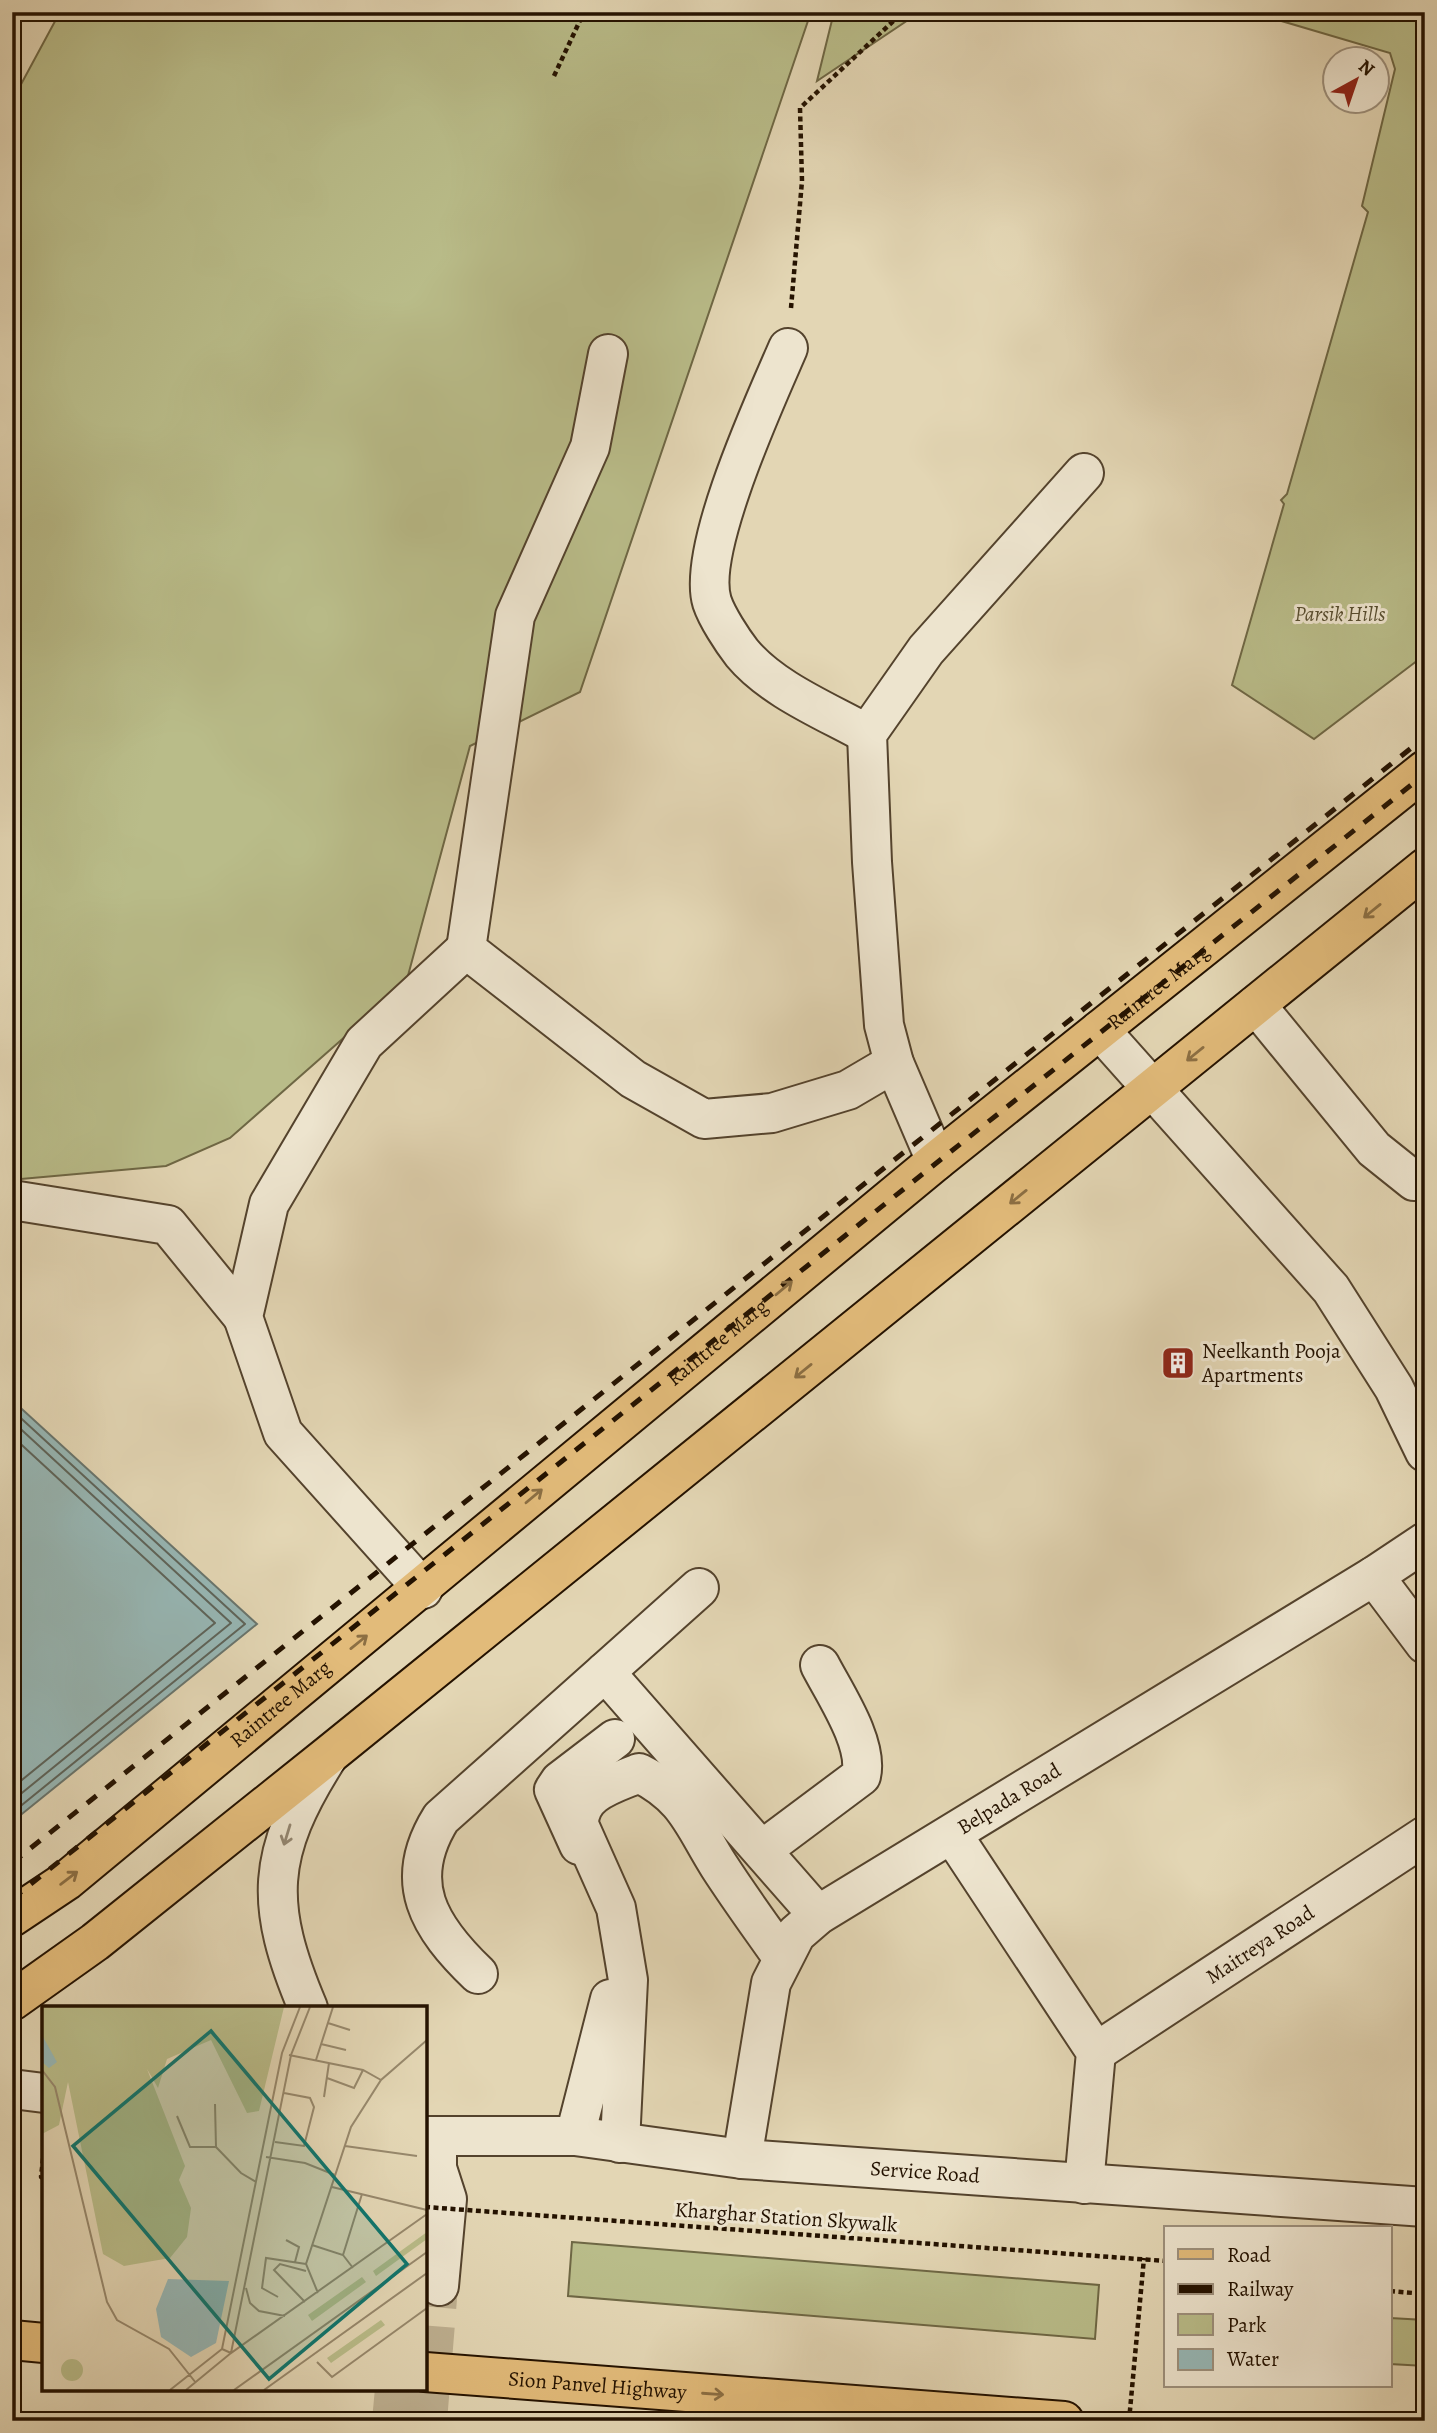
<svg xmlns="http://www.w3.org/2000/svg" width="1437" height="2433" font-family="Alegreya,serif">
	<style>
		.green { fill: #b9bc89; stroke: #6e6744; stroke-width: 2 }
		.water { fill: #97b7b5; stroke: #69756d; stroke-width: 2 }
		.lines { fill: none; stroke-linecap: round; stroke-linejoin: round }
		.shore { stroke: #5e645a; stroke-width: 2 }
		.minor-tunnel { stroke: #bdaf90; stroke-width: 38; stroke-dasharray: 38 19; stroke-linecap: butt }
		.minor-casing { stroke: #54432d; stroke-width: 42 }
		.major-casing { stroke: #241200; stroke-width: 42 }
		.highway-casing { stroke: #241200; stroke-width: 42 }
		.path { stroke: #241200; stroke-width: 4.5; stroke-dasharray: 5 3.5; stroke-linecap: butt }
		.minor { stroke: #ede4ce; stroke-width: 38 }
		.major { stroke: #e2bb7a; stroke-width: 38 }
		.highway { stroke: #e2bb7a; stroke-width: 38 }
		.rail { stroke: #241200; stroke-width: 5; stroke-dasharray: 12 12; stroke-linecap: butt }
		.path-bridge { stroke: #241200; stroke-width: 4.5; stroke-dasharray: 5 3.5; stroke-linecap: butt }
		.oneway { stroke: #8c6f43 }
		.oneway2 { stroke: #938671 }
		.labels { text-anchor: middle; stroke-width: 6; stroke-linejoin: round; paint-order: stroke }
		.park-label { font-size: 21px; font-style: italic; fill: #584e30; stroke: #ede4ce }
		.street-label { font-size: 21px; fill: #241200; stroke: #ede4ce }
		.poi-label { font-size: 21px; fill: #241200; stroke: #ede4ce; text-anchor: start }
		.inset-road { fill: none; stroke: #97886c; stroke-width: 2 }
		.view { fill: #0f766e; fill-opacity: 0.15; stroke: #0f766e; stroke-width: 3.5 }
		.inset-edge { fill: none; stroke: #241200; stroke-width: 3.5 }
	</style>
	<rect width="100%" height="100%" fill="#e3d6b4"/>
	<filter id="stains"><feTurbulence type="fractalNoise" baseFrequency=".00286" numOctaves="4"/><feColorMatrix values="0 0 0 0 .2 0 0 0 0 .09 0 0 0 0 .02 0 0 0 .5 -.17"/></filter>
	<radialGradient id="worn" r=".72"><stop offset=".6" stop-color="#630" stop-opacity="0"/><stop offset="1" stop-color="#630" stop-opacity=".3"/></radialGradient>
	<g class="green">
		<path d="M 60,12 L 811,12 L 580,692 L 470,746 L 406,983 L 230,1138 L 166,1166 L 21,1179 L 12,1176 L 12,101 Z"/>
		<path d="M 834,12 L 920,12 L 817,81 Z"/>
		<path d="M 1251,12 L 1425,12 L 1425,660 L 1422,657 L 1314,739 L 1232,685 L 1284,504 L 1281,500 L 1287,494 L 1368,212 L 1362,206 L 1395,69 L 1390,53 Z"/>
		<path d="M 572,2242 L 1099,2285 L 1095,2339 L 568,2296 Z"/>
		<path d="M 1390,2318 L 1425,2320 L 1425,2366 L 1390,2364 Z"/>
	</g>
	<path class="water" d="M 12,1400 L 257,1624 L 12,1822 Z"/>
	<g class="lines">
		<g class="shore">
			<path d="M 12,1410 L 245,1624 L 12,1813"/>
			<path d="M 12,1421 L 231,1623 L 12,1801"/>
			<path d="M 12,1436 L 215,1623 L 12,1788"/>
		</g>
		<g class="minor-tunnel">
			<path d="M 391,2421 L 394,2389"/>
			<path d="M 428,2421 L 439,2286"/>
		</g>
		<defs>
			<g id="minor">
				<path d="M 788,348 C 766,399 696,550 712,602 C 717,617 732,640 742,653 C 773,690 826,711 867,734"/>
				<path d="M 608,354 L 590,447 L 515,616 L 466,949 L 633,1079 L 704,1119 L 772,1113 L 848,1090 L 894,1063"/>
				<path d="M 1256,1005 L 1374,1149 L 1414,1181 L 1425,1180"/>
				<path d="M 1100,1030 L 1331,1289 L 1394,1388 L 1425,1452"/>
				<path d="M 936,1161 L 894,1063 L 884,1025 L 872,862 L 867,734 L 926,650 L 1084,473"/>
				<path d="M 12,1200 L 168,1225 L 243,1317"/>
				<path d="M 1374,1576 L 1425,1644"/>
				<path d="M 423,1589 L 283,1433 L 243,1317 L 269,1204 L 364,1043 L 466,949"/>
				<path d="M 605,1672 L 699,1588"/>
				<path d="M 952,1834 L 1096,2052 L 1084,2184"/>
				<path d="M 579,1845 L 554,1790 L 560,1781 L 615,1739"/>
				<path d="M 762,1850 L 861,1776 C 869,1744 835,1694 820,1665"/>
				<path d="M 478,1974 C 429,1927 401,1882 441,1818 L 605,1672 L 818,1915"/>
				<path d="M 308,2008 C 264,1904 266,1854 327,1758"/>
				<path id="s1" d="M 1096,2052 L 1425,1836"/>
				<path d="M 12,2089 L 44,2093"/>
				<path id="s2" d="M 425,2136 L 575,2136 L 742,2159 L 1425,2207"/>
				<path d="M 575,2136 L 610,1999"/>
				<path d="M 437,2137 L 437,2168 L 447,2199 L 439,2286"/>
				<path d="M 620,2143 L 628,1980 L 616,1908 L 579,1825 C 578,1792 614,1784 639,1773 C 687,1797 693,1825 719,1866 C 739,1897 761,1927 782,1957"/>
				<path id="s3" d="M 742,2159 L 771,1983 L 796,1934 L 818,1915 L 1374,1576 L 1425,1542"/>
			</g>
			<g id="major">
				<path id="s4" d="M 12,1917 L 66,1881 L 936,1161 L 1425,770"/>
				<path d="M 12,2001 L 95,1942 L 330,1754 L 1425,868"/>
			</g>
			<g id="highway">
				<path d="M 12,2340 L 44,2343"/>
				<path id="s5" d="M 425,2372 L 1064,2421"/>
			</g>
		</defs>
		<use href="#minor" class="minor-casing"/>
		<use href="#major" class="major-casing"/>
		<use href="#highway" class="highway-casing"/>
		<g class="path">
			<path d="M 554,76 L 584,12"/>
			<path d="M 791,308 L 802,181 L 800,108 L 903,12"/>
			<path d="M 44,2150 L 41,2177 L 44,2178"/>
			<path d="M 1390,2291 L 1425,2294"/>
			<path d="M 1129,2421 L 1144,2258"/>
		</g>
		<use href="#minor" class="minor"/>
		<use href="#major" class="major"/>
		<use href="#highway" class="highway"/>
		<g class="rail">
			<path d="M 12,1863 L 1425,737"/>
			<path id="s6" d="M 12,1899 L 1425,774"/>
		</g>
		<path class="path-bridge" d="M 425,2207 L 1166,2261"/>
	</g>
	<defs><path id="oneway-shaft" d="M-6 0H5M1.5-3L5.5 0L1.5 3" fill="none" stroke-width="1.6" stroke-linecap="round" stroke-linejoin="round" transform="scale(1.75)"/></defs>
	<g class="oneway">
		<use href="#oneway-shaft" transform="translate(1372 911) rotate(141)"/>
		<use href="#oneway-shaft" transform="translate(1195 1054) rotate(141)"/>
		<use href="#oneway-shaft" transform="translate(1018 1197) rotate(141)"/>
		<use href="#oneway-shaft" transform="translate(784 1288) rotate(-40)"/>
		<use href="#oneway-shaft" transform="translate(803 1371) rotate(141)"/>
		<use href="#oneway-shaft" transform="translate(534 1496) rotate(-40)"/>
		<use href="#oneway-shaft" transform="translate(359 1642) rotate(-39)"/>
		<use href="#oneway-shaft" transform="translate(69 1878) rotate(-37)"/>
		<use href="#oneway-shaft" transform="translate(713 2394) rotate(4)"/>
	</g>
	<use class="oneway2" href="#oneway-shaft" transform="translate(287 1835) rotate(107)"/>
	<defs>
		<symbol id="building-square" viewBox="-11 -11 22 22"><rect x="-9" y="-9" width="18" height="18" rx="4" fill="#8f2418" stroke="#ede4ce"/><path d="M-4-6H4V6H1V3H-1V6H-4ZM-2.5-4.3h1.7v1.8h-1.7ZM.8-4.3h1.7v1.8H.8ZM-2.5-1h1.7V.8h-1.7ZM.8-1h1.7V.8H.8Z" fill="#fff"/></symbol>
	</defs>
	<g fill-rule="evenodd">
		<use href="#building-square" x="1159" y="1344" width="38" height="38"/>
	</g>
	<g class="labels">
		<g class="park-label">
			<text x="1340" y="621">Parsik Hills</text>
		</g>
		<g class="street-label">
			<text dy="7" stroke="none"><textPath href="#s6" startOffset="1465">Raintree Marg</textPath></text>
			<text dy="7" stroke="none"><textPath href="#s4" startOffset="910">Raintree Marg</textPath></text>
			<text dy="7" stroke="none"><textPath href="#s4" startOffset="343">Raintree Marg</textPath></text>
			<text dy="7" stroke="none"><textPath href="#s3" startOffset="486">Belpada Road</textPath></text>
			<text dy="7" stroke="none"><textPath href="#s1" startOffset="196">Maitreya Road</textPath></text>
			<text dy="7" stroke="none"><textPath href="#s2" startOffset="502">Service Road</textPath></text>
			<text transform="translate(786 2217) rotate(4)" y="7">Kharghar Station Skywalk</text>
			<text dy="7" stroke="none"><textPath href="#s5" startOffset="173">Sion Panvel Highway</textPath></text>
		</g>
		<g class="poi-label">
			<text x="1202" y="1358">Neelkanth Pooja<tspan x="1202" dy="24">Apartments</tspan></text>
		</g>
	</g>
	<g transform="translate(42 2006)">
		<rect width="385" height="385" fill="#e3d6b4"/>
		<path d="M 0,1 L 242,1 L 217,105 L 205,107 L 169,34 L 125,53 L 116,82 L 105,63 L 143,160 L 137,174 L 149,202 L 145,231 L 128,252 L 82,260 L 61,248 L 26,76 L 17,119 L 0,128 ZM 385,226 L 385,233 L 334,270 L 331,265 ZM 320,271 L 324,276 L 270,315 L 266,309 ZM 339,314 L 343,319 L 289,357 L 285,352 ZM19 364a11 11 0 1 1 22 0a11 11 0 1 1-22 0Z" fill="#b9bc89"/>
		<path d="M 0,29 L 15,56 L 7,62 L 0,56 ZM 126,273 L 187,275 L 174,337 L 149,351 L 119,331 L 114,303 Z" fill="#97b7b5"/>
		<path class="inset-road" d="M 286,17 L 308,24M 279,38 L 304,44M 247,49 L 321,64 L 339,74M 274,54 L 291,1M 0,64 L 13,81 L 65,296 L 75,314 L 127,343 L 154,377M 285,72 L 312,82 L 321,64M 282,91 L 287,57M 173,98 L 174,141 L 199,167 L 214,176M 135,110 L 148,141 L 174,141M 233,136 L 262,140 L 272,101 L 268,92 L 242,87M 303,140 L 375,150M 224,151 L 263,157 L 293,169M 290,181 L 385,204M 244,234 L 257,241 L 253,256M 270,239 L 301,249 L 311,262M 301,249 L 320,188M 204,282 L 208,297 L 217,305 L 243,310M 276,287 L 264,258 L 309,121 L 339,74 L 385,34M 236,291 L 220,282 L 224,252 L 264,258M 263,296 L 232,264 L 238,258 L 264,265M 180,343 L 189,347 L 385,208M 275,356 L 290,371 L 385,302M 128,384 L 180,343 L 240,47 L 258,1M 144,384 L 189,347 L 249,49 L 268,1M 192,384 L 385,246M 222,384 L 385,267"/>
		<path class="view" d="M 169,25 L 365,258 L 227,373 L 31,140 Z"/>
		<rect width="385" height="385" class="inset-edge"/>
	</g>
	<rect width="1437" height="2433" fill="none" stroke="#e3d6b4" stroke-width="42"/>
	<rect x="14" y="14" width="1409" height="2405" fill="none" stroke="#241200" stroke-width="3.5"/>
	<rect x="21" y="21" width="1395" height="2391" fill="none" stroke="#241200" stroke-width="2"/>
	<rect x="1164" y="2226" width="228" height="161" fill="#ede4ce" stroke="#9d907c" stroke-width="2"/>
	<rect x="1178" y="2249" width="35" height="10" fill="#e2bb7a" stroke="#9d907c" stroke-width="2"/>
	<text x="1227" y="2262" font-size="21" fill="#241200">Road</text>
	<rect x="1178" y="2284" width="35" height="10" fill="#241200" stroke="#9d907c" stroke-width="2"/>
	<text x="1227" y="2296" font-size="21" fill="#241200">Railway</text>
	<rect x="1178" y="2314" width="35" height="21" fill="#b9bc89" stroke="#9d907c" stroke-width="2"/>
	<text x="1227" y="2332" font-size="21" fill="#241200">Park</text>
	<rect x="1178" y="2349" width="35" height="21" fill="#97b7b5" stroke="#9d907c" stroke-width="2"/>
	<text x="1227" y="2366" font-size="21" fill="#241200">Water</text>
	<g transform="translate(1356 80) rotate(40)"><circle r="33" fill="#ede4ce" stroke="#9d907c" stroke-width="2"/>
	<path d="M0-5L12 26L0 18L-12 26Z" fill="#8f2418"/>
	<text y="-10" font-size="19" font-weight="bold" text-anchor="middle" fill="#241200">N</text>
	</g>
	<rect width="100%" height="100%" filter="url(#stains)"/>
	<rect width="100%" height="100%" fill="url(#worn)"/>
</svg>
